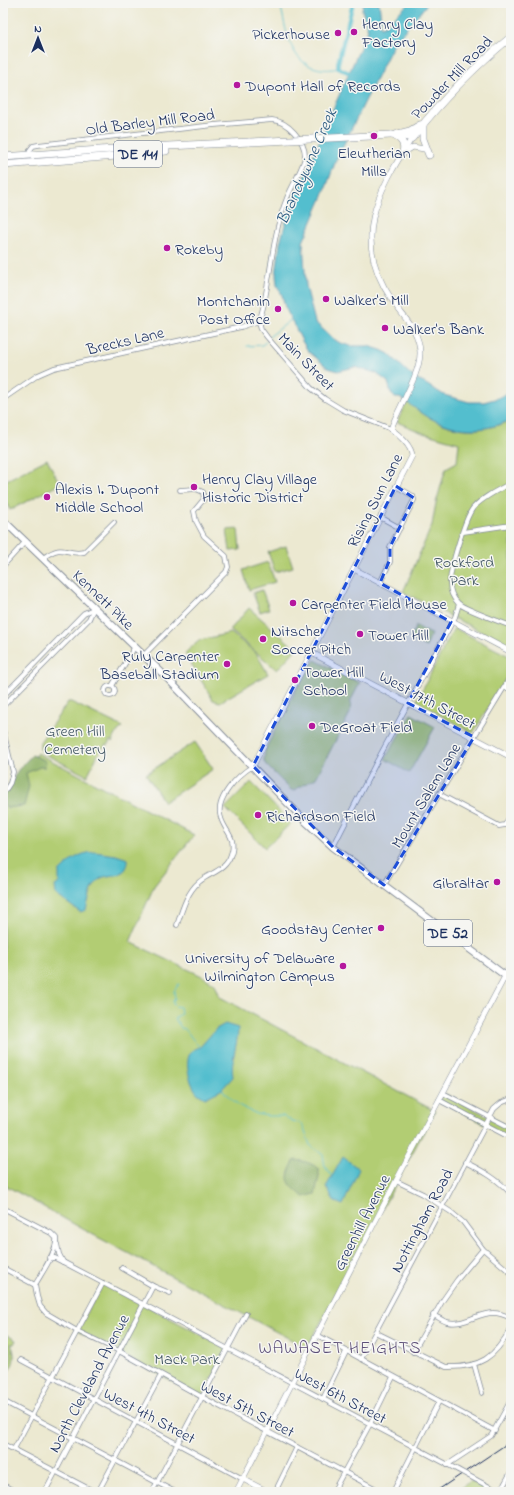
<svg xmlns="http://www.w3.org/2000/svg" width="514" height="1495" font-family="'Indie Flower',sans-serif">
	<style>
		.green { fill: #b2cd73; stroke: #667e68 }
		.forest { fill: #8db065; stroke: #547062 }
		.water { fill: #53bece; stroke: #377696 }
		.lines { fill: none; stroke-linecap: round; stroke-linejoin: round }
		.stream { stroke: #53bece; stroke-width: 1 }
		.canal { stroke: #53bece; stroke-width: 4 }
		.minor-casing { stroke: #848c98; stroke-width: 5.5 }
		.tertiary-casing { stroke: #848c98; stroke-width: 6 }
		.primary-casing { stroke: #848c98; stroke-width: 8 }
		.trunk-casing { stroke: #848c98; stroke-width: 8 }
		.minor { stroke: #fff; stroke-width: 4 }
		.tertiary { stroke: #fff; stroke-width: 5 }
		.primary { stroke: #fff; stroke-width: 6 }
		.trunk { stroke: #fff; stroke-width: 7 }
		.rail { stroke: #1b2f5e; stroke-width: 1 }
		.minor-bridge-casing { stroke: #848c98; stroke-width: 5.5; stroke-linecap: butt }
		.trunk-bridge-casing { stroke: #848c98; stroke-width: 8; stroke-linecap: butt }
		.minor-bridge { stroke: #fff; stroke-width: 4 }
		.trunk-bridge { stroke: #fff; stroke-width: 7 }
		.marked { fill: #1d4ed8; fill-opacity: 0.2; stroke: #1d4ed8; stroke-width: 3; stroke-dasharray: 8 5; stroke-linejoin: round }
		.poi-dot { fill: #b5179e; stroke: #f6f6f2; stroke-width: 1.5 }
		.labels { text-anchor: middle; stroke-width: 3; stroke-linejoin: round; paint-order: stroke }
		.shield { fill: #f6f6f2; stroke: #5d6b8a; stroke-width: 1 }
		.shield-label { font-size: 15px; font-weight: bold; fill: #1b2f5e }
		.poi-label { font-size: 16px; fill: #1b2f5e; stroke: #f6f6f2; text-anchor: start }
		.street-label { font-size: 16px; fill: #1b2f5e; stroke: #f6f6f2 }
		.park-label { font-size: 16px; fill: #415663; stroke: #f6f6f2 }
		.water-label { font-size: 17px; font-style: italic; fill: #2c5a80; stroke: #f6f6f2 }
		.neighbourhood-label { font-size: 17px; letter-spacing: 1px; fill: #5d5079; stroke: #f6f6f2 }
	</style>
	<rect width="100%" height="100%" fill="#f6f6f2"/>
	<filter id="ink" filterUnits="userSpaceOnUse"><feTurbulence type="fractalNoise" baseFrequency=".025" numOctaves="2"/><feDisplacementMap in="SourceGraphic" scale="8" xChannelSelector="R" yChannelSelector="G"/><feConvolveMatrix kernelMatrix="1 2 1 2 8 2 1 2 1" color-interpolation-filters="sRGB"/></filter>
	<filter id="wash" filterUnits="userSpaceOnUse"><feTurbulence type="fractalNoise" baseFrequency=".012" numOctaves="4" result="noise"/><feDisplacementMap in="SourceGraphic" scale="16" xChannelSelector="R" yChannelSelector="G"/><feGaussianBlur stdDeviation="0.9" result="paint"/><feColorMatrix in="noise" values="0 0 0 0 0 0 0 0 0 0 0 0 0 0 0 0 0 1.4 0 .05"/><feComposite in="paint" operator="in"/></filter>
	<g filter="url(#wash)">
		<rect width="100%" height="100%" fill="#ece9d1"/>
		<g class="green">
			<path d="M 407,402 C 414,406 420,412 427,416 C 455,433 482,433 511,420 L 511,647 L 403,592 L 432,525 L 436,503 L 446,468 L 457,462 L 459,443 L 423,433 L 397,422 Z"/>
			<path d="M 47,459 L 60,484 L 10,510 L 3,496 L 3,482 Z"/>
			<path d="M 238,529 L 240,550 L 230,551 L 227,530 Z"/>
			<path d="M 286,546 L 293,567 L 275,572 L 268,552 Z"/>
			<path d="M 268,562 L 275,582 L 249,590 L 243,570 Z"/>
			<path d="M 262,590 L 269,609 L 260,612 L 253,593 Z"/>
			<path d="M 249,608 L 296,649 L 277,670 L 230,630 Z"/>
			<path d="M 416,626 L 431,634 L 426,647 L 410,638 Z"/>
			<path d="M 454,628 L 511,657 L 511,670 L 473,733 L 416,702 Z"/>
			<path d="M 231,633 L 256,653 L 268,674 L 220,702 L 213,700 L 185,653 L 200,640 Z"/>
			<path d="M 315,660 L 360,683 L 351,700 L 350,713 L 316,778 L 294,790 L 291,790 L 266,765 L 264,761 L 265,750 L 306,670 Z"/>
			<path d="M 68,702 L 71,702 L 123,727 L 118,731 L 112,742 L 110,740 L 108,745 L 105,745 L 104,748 L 102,747 L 87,776 L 47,755 L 40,749 L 40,742 Z"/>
			<path d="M 411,714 L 435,727 L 409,773 L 385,759 Z"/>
			<path d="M 195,742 L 213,769 L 164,802 L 146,774 Z"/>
			<path d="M 37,753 L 194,835 L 154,886 L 130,942 L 202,976 L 215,984 L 220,997 L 435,1111 L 307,1348 L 88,1232 L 3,1184 L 3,801 Z"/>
			<path d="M 251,782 L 291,823 L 265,848 L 225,808 Z"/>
			<path d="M 443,1093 L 511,1128 L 511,1138 L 439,1100 Z"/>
			<path d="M 103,1283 L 228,1349 L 202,1397 L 77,1331 Z"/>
			<path d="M 3,1333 L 16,1340 L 14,1344 L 11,1344 C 17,1356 14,1368 3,1376 C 3,1368 11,1364 11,1355 C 10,1346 3,1341 3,1333 Z"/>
			<path d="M 471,1481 L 492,1492 L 454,1492 Z"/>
		</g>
		<g class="forest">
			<path d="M 32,755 L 46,761 L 45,767 L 40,767 L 26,773 L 29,786 L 24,806 L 7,808 L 3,803 L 3,797 L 18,770 Z"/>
			<path d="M 295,1160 C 304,1161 312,1163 319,1169 L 319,1177 L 315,1194 L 304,1197 C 287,1183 283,1180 295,1160 Z"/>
		</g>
		<g class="water">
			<path d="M 363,3 L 379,3 L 381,19 L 380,25 L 381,27 L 386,25 L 409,3 L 428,3 L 395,42 L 389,53 L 336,160 L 323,196 L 303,242 L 306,286 L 315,322 L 331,337 L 340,343 L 351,346 L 368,346 L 381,350 L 389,354 L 411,375 L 444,395 L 469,402 L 484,402 L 498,398 L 511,391 L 511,420 C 482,433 457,432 428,417 C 418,411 410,404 400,398 L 395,398 L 391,393 L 388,382 L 376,373 L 355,367 L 338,371 L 328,368 L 308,351 L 302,341 L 285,307 L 282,295 L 277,285 L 276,275 L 280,243 L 292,200 L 299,190 L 326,125 L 368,30 L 362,10 Z"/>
			<path d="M 95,852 L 116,855 L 128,859 C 129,865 125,872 119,874 C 111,877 102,874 96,883 C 91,889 88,902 86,910 L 80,912 L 56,895 L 55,886 L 59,883 L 59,872 C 71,861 77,853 95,852 Z"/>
			<path d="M 225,1024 L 238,1028 C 238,1045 230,1061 233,1077 L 221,1090 L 205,1098 C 200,1095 196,1093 194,1088 C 187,1076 182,1049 200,1047 L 216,1029 Z"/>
			<path d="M 343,1157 L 359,1169 L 343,1205 L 335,1202 L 326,1187 Z"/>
		</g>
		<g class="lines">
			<g class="stream">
				<path d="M 280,3 C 286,27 288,61 316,68 C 324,70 330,70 338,68"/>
				<path d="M 269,337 L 292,319"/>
				<path d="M 247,346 L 262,345 L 268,340"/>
				<path d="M 179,984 L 174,991 L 175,999 L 173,1001 L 173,1004 L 175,1006 L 180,1007 L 181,1014 L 176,1017 L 175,1019 L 182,1029 L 184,1028 C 190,1034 193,1042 200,1047"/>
				<path d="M 222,1089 L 227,1095 L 240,1106 L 257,1114 L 268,1116 L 283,1116 L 287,1119 L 302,1124 L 310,1145 L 323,1155 L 325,1167 L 332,1176"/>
			</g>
			<path class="canal" d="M 350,73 L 338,68 L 338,63 L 353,3"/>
		</g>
	</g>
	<g filter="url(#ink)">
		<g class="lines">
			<defs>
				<g id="minor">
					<path d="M 29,155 L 30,150 L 33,146 L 38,145 L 214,125 L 272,120 C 287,121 305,140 305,156 C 305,164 291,188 287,198 C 277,222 273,250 269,276 C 266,291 265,306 259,321"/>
					<path d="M 259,321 L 261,329 L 267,337 L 311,388 L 325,399 L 343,410 L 391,429"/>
					<path d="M 3,399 L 38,375 L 54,368 L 241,327 L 259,321"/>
					<path d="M 511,483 C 498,490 483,497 473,508 C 465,518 449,571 450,584 C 450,591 453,598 458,603 C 462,608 503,623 511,626"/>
					<path d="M 380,517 L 400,528"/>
					<path d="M 463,532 L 511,525"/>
					<path d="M 43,558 C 65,542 64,556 84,552 L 114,522"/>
					<path d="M 3,566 L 26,541"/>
					<path d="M 380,583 L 390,562 L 390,547 L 414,500 L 413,496 L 396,486"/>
					<path d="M 143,656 L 226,572 L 228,567 L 226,556 L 204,536 L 196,521 L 194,511 L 204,499 L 203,492 L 196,489 L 180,490"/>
					<path d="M 112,686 L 134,648"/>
					<circle cx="110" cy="691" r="5"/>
					<path d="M 505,687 L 511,690"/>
					<path d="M 3,696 L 84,613 L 93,609"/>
					<path d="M 3,706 L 89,619 L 94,608"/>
					<path d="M 3,730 L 13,772 L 10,783 L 3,794"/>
					<path d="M 439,794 L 499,826 L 505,825 L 511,814"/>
					<path d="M 333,847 L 377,761 L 455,617 L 459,604"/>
					<path d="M 384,885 L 511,676"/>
					<path d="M 177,925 C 182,910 187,892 199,882 C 211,872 226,871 231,854 C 237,837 225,832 221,818 C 214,799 238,775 253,766"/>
					<path d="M 443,1093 L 511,1128"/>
					<path d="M 439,1100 L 511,1138"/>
					<path d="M 465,1162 C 483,1171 498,1179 511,1194"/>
					<path d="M 396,1181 L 423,1194 L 451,1212 L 463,1222 L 483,1249 L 511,1273"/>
					<path d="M 3,1208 L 51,1233 L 56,1238 C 58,1250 41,1274 35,1285"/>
					<path d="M 57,1244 L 59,1254 L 63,1262"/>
					<path d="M 49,1258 L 55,1258 L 63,1262 L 458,1470"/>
					<path d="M 3,1268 L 35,1285"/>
					<path d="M 122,1268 L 153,1286 L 170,1293"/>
					<path d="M 35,1285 L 37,1296 L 40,1306 L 46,1313 L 77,1331 L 119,1351 L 202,1397 L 382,1492"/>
					<path d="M 433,1315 C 438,1317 443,1321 447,1322 C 464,1326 477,1313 493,1313 C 499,1313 505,1315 511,1318"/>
					<path d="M 375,1332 L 446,1367 C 480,1368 495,1358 511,1328"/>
					<path d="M 317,1335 L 495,1431"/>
					<path d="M 413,1352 L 443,1300 L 457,1280 L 483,1249"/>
					<path d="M 361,1359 L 494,1109 L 501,1103 L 511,1099"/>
					<path d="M 21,1360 L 243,1479"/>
					<path d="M 474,1364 L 482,1393"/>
					<path d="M 323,1399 L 346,1352"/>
					<path d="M 3,1401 L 175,1492"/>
					<path d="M 3,1444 L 95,1492"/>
					<path d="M 14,1449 L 103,1283"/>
					<path d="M 447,1465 L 491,1436 L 511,1400"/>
					<path d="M 469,1476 L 499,1492"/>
					<path d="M 3,1485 L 16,1492"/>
					<path d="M 45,1492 L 153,1286"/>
					<path d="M 98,1492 L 161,1375"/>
					<path d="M 152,1492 L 246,1314"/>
					<path d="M 275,1492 L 297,1447"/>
					<path d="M 333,1492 L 370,1424 L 393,1377"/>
					<path d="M 393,1492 L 439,1401"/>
					<path d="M 500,1492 L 511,1472"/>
				</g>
				<g id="tertiary">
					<path d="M 405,152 L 413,147 L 424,149"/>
					<path d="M 354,569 L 511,652"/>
					<path d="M 312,653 L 511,757"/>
					<path d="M 253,766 L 412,456 C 412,446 398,434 391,429 C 398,408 421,373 420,352 C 419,329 404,319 392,300 C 351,240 376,194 412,138"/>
					<path d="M 243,1479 L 268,1492"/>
					<path d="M 236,1492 L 396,1181 L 511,965"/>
				</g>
				<path id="primary" d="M 3,520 L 162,673 L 304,820 L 333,847 L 511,980"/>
				<g id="trunk">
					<path d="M 423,125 L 423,139 L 429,155"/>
					<path d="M 398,134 L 410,131 L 420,125"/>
					<path d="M 391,135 L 404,136 L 412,138 C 441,101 474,67 511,37"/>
					<path d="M 395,136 C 403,140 405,145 403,153"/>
					<path d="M 3,157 L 127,148 L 250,142"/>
					<path d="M 3,165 L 129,155 L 166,151"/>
				</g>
			</defs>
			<use href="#minor" class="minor-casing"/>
			<use href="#tertiary" class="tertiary-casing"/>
			<use href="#primary" class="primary-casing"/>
			<use href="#trunk" class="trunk-casing"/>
			<use href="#minor" class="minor"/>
			<use href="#tertiary" class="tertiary"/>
			<use href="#primary" class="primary"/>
			<use href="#trunk" class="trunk"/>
			<path class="rail" d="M 435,1492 L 511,1441"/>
			<defs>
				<path id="minor-bridge" d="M 458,1470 L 469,1476"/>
				<path id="trunk-bridge" d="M 250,142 L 391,135"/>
			</defs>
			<use href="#minor-bridge" class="minor-bridge-casing"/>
			<use href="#trunk-bridge" class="trunk-bridge-casing"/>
			<use href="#minor-bridge" class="minor-bridge"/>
			<use href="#trunk-bridge" class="trunk-bridge"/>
		</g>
	</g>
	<path class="marked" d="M 396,486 L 414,498 L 390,547 L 390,559 L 380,583 L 451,622 L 408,703 L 474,737 L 384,885 L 333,847 L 253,766 Z"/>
	<g class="poi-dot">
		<circle cx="354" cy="32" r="4"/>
		<circle cx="338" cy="33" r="4"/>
		<circle cx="237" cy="85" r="4"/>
		<circle cx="374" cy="136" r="4"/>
		<circle cx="167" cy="248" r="4"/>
		<circle cx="326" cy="299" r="4"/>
		<circle cx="278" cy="309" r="4"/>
		<circle cx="385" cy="328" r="4"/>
		<circle cx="194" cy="487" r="4"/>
		<circle cx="47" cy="497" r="4"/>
		<circle cx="293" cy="603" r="4"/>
		<circle cx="360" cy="634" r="4"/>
		<circle cx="263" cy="639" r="4"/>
		<circle cx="227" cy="664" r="4"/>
		<circle cx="295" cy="680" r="4"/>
		<circle cx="312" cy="726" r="4"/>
		<circle cx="258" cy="815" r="4"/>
		<circle cx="497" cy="882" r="4"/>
		<circle cx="381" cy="928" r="4"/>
		<circle cx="343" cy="966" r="4"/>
	</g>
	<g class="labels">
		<g class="shield">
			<rect x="114" y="141" width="48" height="26" rx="3"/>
			<rect x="424" y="920" width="48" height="26" rx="3"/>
		</g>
		<g class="shield-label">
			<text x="138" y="159">DE 141</text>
			<text x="448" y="938">DE 52</text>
		</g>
		<g class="poi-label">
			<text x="362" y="29">Henry Clay<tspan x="362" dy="18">Factory</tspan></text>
			<text x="330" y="39" text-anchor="end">Pickerhouse</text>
			<text x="245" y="91">Dupont Hall of Records</text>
			<text x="374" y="158" text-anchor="middle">Eleutherian<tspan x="374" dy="18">Mills</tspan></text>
			<text x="175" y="254">Rokeby</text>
			<text x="334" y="305">Walker's Mill</text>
			<text x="270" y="306" text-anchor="end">Montchanin<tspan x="270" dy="18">Post Office</tspan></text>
			<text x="393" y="334">Walker's Bank</text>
			<text x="202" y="484">Henry Clay Village<tspan x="202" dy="18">Historic District</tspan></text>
			<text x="55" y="494">Alexis I. Dupont<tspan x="55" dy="18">Middle School</tspan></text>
			<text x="301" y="609">Carpenter Field House</text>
			<text x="271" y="636">Nitsche<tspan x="271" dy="18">Soccer Pitch</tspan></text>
			<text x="368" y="640">Tower Hill</text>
			<text x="219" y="661" text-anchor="end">Ruly Carpenter<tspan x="219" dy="18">Baseball Stadium</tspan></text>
			<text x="303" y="677">Tower Hill<tspan x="303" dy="18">School</tspan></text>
			<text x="320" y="732">DeGroat Field</text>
			<text x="266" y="821">Richardson Field</text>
			<text x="489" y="888" text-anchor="end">Gibraltar</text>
			<text x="373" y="934" text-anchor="end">Goodstay Center</text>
			<text x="335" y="963" text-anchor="end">University of Delaware<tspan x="335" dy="18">Wilmington Campus</tspan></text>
		</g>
		<g class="street-label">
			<text transform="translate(451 77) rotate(-46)" y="6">Powder Mill Road</text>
			<text transform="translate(150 121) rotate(-7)" y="6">Old Barley Mill Road</text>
			<text transform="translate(125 340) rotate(-13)" y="6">Brecks Lane</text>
			<text transform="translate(307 361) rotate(46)" y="6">Main Street</text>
			<text transform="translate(374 500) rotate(-63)" y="6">Rising Sun Lane</text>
			<text transform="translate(104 599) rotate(44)" y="6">Kennett Pike</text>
			<text transform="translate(428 699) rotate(28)" y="6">West 17th Street</text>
			<text transform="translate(425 795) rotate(-59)" y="6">Mount Salem Lane</text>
			<text transform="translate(421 1220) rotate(-62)" y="6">Nottingham Road</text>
			<text transform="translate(361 1222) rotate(-63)" y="6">Greenhill Avenue</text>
			<text transform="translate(88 1383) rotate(-62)" y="6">North Cleveland Avenue</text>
			<text transform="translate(341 1395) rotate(28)" y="6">West 6th Street</text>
			<text transform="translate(248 1408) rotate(28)" y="6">West 5th Street</text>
			<text transform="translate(150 1415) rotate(28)" y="6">West 4th Street</text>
		</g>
		<g class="park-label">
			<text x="464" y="567">Rockford<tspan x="464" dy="18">Park</tspan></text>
			<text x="75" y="736">Green Hill<tspan x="75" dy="18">Cemetery</tspan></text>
			<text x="187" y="1364">Mack Park</text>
		</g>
		<g class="water-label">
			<text transform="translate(306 166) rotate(-66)" y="6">Brandywine Creek</text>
		</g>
		<g class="neighbourhood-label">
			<text x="340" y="1353">WAWASET HEIGHTS</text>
		</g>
	</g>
	<rect width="514" height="1495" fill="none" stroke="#f6f6f2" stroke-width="16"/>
	<g transform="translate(38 38)" stroke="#f6f6f2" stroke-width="3" paint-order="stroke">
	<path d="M0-3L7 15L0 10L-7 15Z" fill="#1b2f5e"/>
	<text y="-6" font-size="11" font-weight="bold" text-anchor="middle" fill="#1b2f5e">N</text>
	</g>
</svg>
